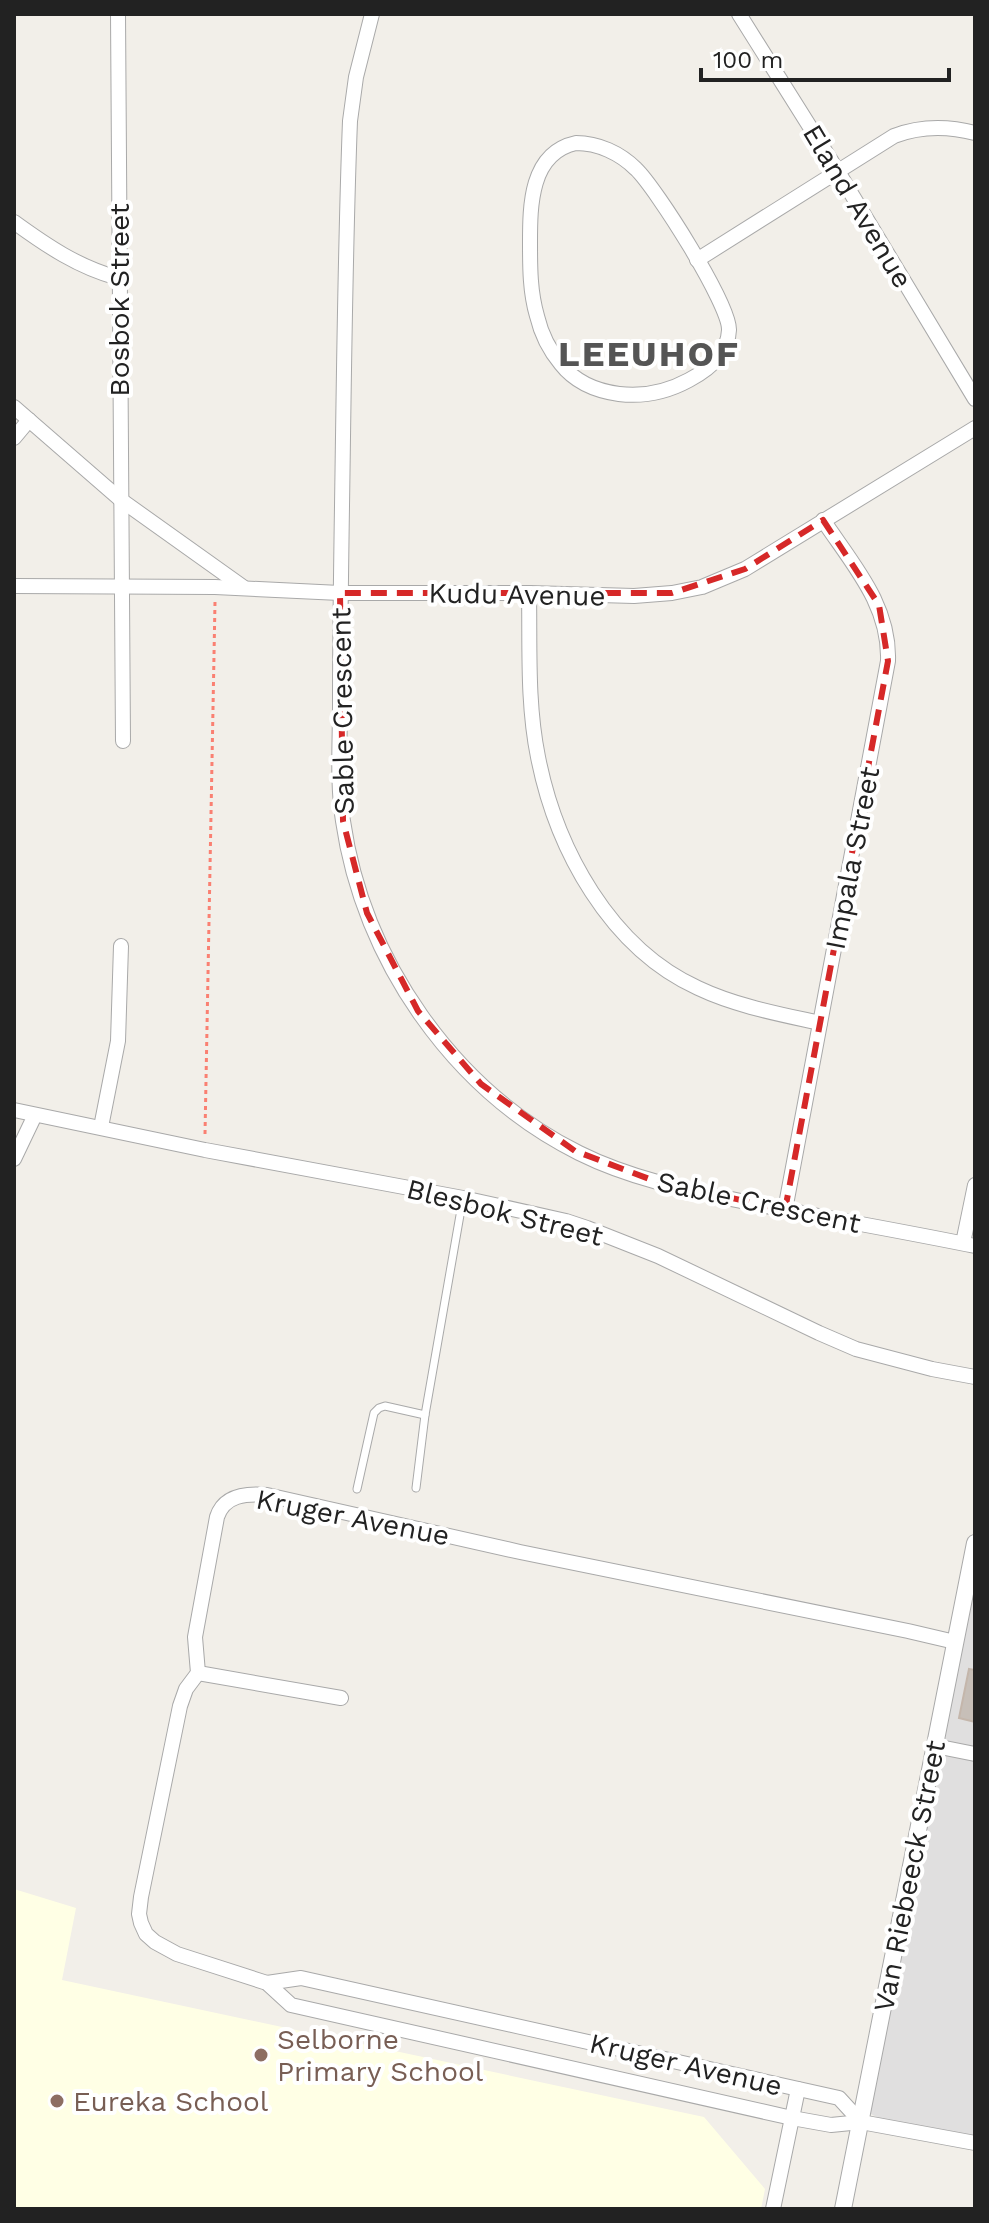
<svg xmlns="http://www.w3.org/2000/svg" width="989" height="2223" font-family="'Work Sans',sans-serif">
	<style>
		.residential { fill: #e0dfdf }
		.education { fill: #ffffe5 }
		.building { fill: #c7bfb8; stroke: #c4b6ab; stroke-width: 2 }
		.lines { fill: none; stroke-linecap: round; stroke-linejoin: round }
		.service-casing { stroke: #a9a9a9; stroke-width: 9 }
		.minor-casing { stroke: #a9a9a9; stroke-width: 16 }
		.tertiary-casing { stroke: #a9a9a9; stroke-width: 18 }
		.path { stroke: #fa8072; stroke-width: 3; stroke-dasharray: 4 4; stroke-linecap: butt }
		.service { stroke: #fff; stroke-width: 7 }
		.minor { stroke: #fff; stroke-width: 14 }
		.tertiary { stroke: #fff; stroke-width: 16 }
		.marked { fill: none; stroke: #d62828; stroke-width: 6; stroke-dasharray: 16 10; stroke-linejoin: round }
		.education-dot { fill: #8d6e63; stroke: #fff; stroke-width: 3 }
		.labels { text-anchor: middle; stroke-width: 8; stroke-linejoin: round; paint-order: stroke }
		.street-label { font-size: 28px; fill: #222; stroke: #fff }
		.education-label { font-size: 28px; fill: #785e54; stroke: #fff; text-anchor: start }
		.district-label { font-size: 36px; font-weight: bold; letter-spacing: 2px; fill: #555; stroke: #fff }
	</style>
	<rect width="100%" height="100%" fill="#f2efe9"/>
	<path class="residential" d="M 975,1544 L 975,2141 L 893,2125 L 863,2110 Z"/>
	<path class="education" d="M 14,1889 L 76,1908 L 62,1980 L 704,2117 L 765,2189 L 761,2209 L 14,2209 Z"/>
	<path class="building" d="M 969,1669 L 975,1670 L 975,1722 L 959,1718 Z"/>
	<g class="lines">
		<defs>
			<g id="service">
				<path d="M 416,1488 L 425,1415 L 463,1198"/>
				<path d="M 357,1489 L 374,1413 L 379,1408 L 385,1406 L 425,1415"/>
			</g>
			<g id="minor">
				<path d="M 118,14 L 123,741"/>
				<path d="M 372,14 L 356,77 L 350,121 C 345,249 344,377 342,506 C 341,572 340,639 340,706 C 340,744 337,783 343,821 C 363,960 453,1090 579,1153 C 629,1178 686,1190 741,1201 C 819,1217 897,1230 975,1246"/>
				<path d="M 739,14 L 837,170 L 975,399"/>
				<path d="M 576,143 C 598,143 620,153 636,169 C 656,188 730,305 729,330 C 728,354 708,370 689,380 C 667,392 644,397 619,394 C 597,391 575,382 561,364 C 550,351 541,333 537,316 C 530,292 530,268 530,243 C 530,206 530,153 576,143 Z"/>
				<path d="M 14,222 C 47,246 78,267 118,278"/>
				<path d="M 697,260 L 894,136 C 920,126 948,126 975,133"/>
				<path d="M 14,407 L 121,500 L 243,587"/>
				<path d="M 14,438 L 29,420"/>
				<path d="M 14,586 L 215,587 L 340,593 L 529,593 L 634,596 L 672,593 L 702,587 L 745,569 L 975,428"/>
				<path d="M 529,593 C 530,647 527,703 538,757 C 556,849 610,948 698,988 C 736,1006 779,1014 820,1023"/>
				<path d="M 14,1110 L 205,1150 L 463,1198 L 566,1221 L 587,1228 L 658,1256 L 819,1333 L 856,1349 L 932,1369 L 975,1377"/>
				<path d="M 101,1127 L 118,1041 L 121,946"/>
				<path d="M 14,1159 L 35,1115"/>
				<path d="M 785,1210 L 888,661 C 890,605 853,565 823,520"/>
				<path d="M 963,1243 L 975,1185"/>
				<path d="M 955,1642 L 908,1631 L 520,1552 L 267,1495 C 246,1493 224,1495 217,1517 L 195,1637 L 198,1673 L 186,1689 L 180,1706 L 141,1897 L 139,1914 L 141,1923 L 146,1934 L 155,1942 L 177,1954 L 267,1983 L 291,2005 L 792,2118 L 831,2125 L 861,2122 L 975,2143"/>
				<path d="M 198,1673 L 341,1698"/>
				<path d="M 935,1746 L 975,1754"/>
				<path d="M 267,1983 L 301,1978 L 839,2098 L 861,2122"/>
				<path d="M 773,2209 L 798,2089"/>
			</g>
			<path id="tertiary" d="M 843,2209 L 975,1543"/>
		</defs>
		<use href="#service" class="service-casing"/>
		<use href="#minor" class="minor-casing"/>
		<use href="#tertiary" class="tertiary-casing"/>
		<path class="path" d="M 205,1134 L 215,602"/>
		<use href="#service" class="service"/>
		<use href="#minor" class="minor"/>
		<use href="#tertiary" class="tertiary"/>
	</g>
	<path class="marked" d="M 823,520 L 879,605 L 888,661 L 785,1210 L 652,1180 L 575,1151 L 481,1084 L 418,1011 L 367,913 L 343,821 L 340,593 L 672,593 L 745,569 Z"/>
	<g class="education-dot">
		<circle cx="261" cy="2055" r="8"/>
		<circle cx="57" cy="2101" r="8"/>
	</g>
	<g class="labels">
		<g class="street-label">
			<text transform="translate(858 206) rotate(59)" y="10">Eland Avenue</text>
			<text transform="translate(119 300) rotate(-90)" y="10">Bosbok Street</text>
			<text transform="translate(517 594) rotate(1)" y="10">Kudu Avenue</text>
			<text transform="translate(342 711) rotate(-91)" y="10">Sable Crescent</text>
			<text transform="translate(852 858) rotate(-79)" y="10">Impala Street</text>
			<text transform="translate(759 1202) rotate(12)" y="10">Sable Crescent</text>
			<text transform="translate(505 1212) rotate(14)" y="10">Blesbok Street</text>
			<text transform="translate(353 1517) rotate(11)" y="10">Kruger Avenue</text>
			<text transform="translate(909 1876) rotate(-79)" y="10">Van Riebeeck Street</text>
			<text transform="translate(686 2064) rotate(13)" y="10">Kruger Avenue</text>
		</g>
		<g class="education-label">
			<text x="277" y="2049">Selborne<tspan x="277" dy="32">Primary School</tspan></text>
			<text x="73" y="2111">Eureka School</text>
		</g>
		<g class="district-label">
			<text x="649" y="366">LEEUHOF</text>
		</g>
	</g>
	<rect width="989" height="2223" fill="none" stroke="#222222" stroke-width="32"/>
	<path d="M701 68v12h248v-12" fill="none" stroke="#222222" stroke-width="4"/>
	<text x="713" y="68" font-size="24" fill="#222222" stroke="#ffffff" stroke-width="6" paint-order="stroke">100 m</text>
</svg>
